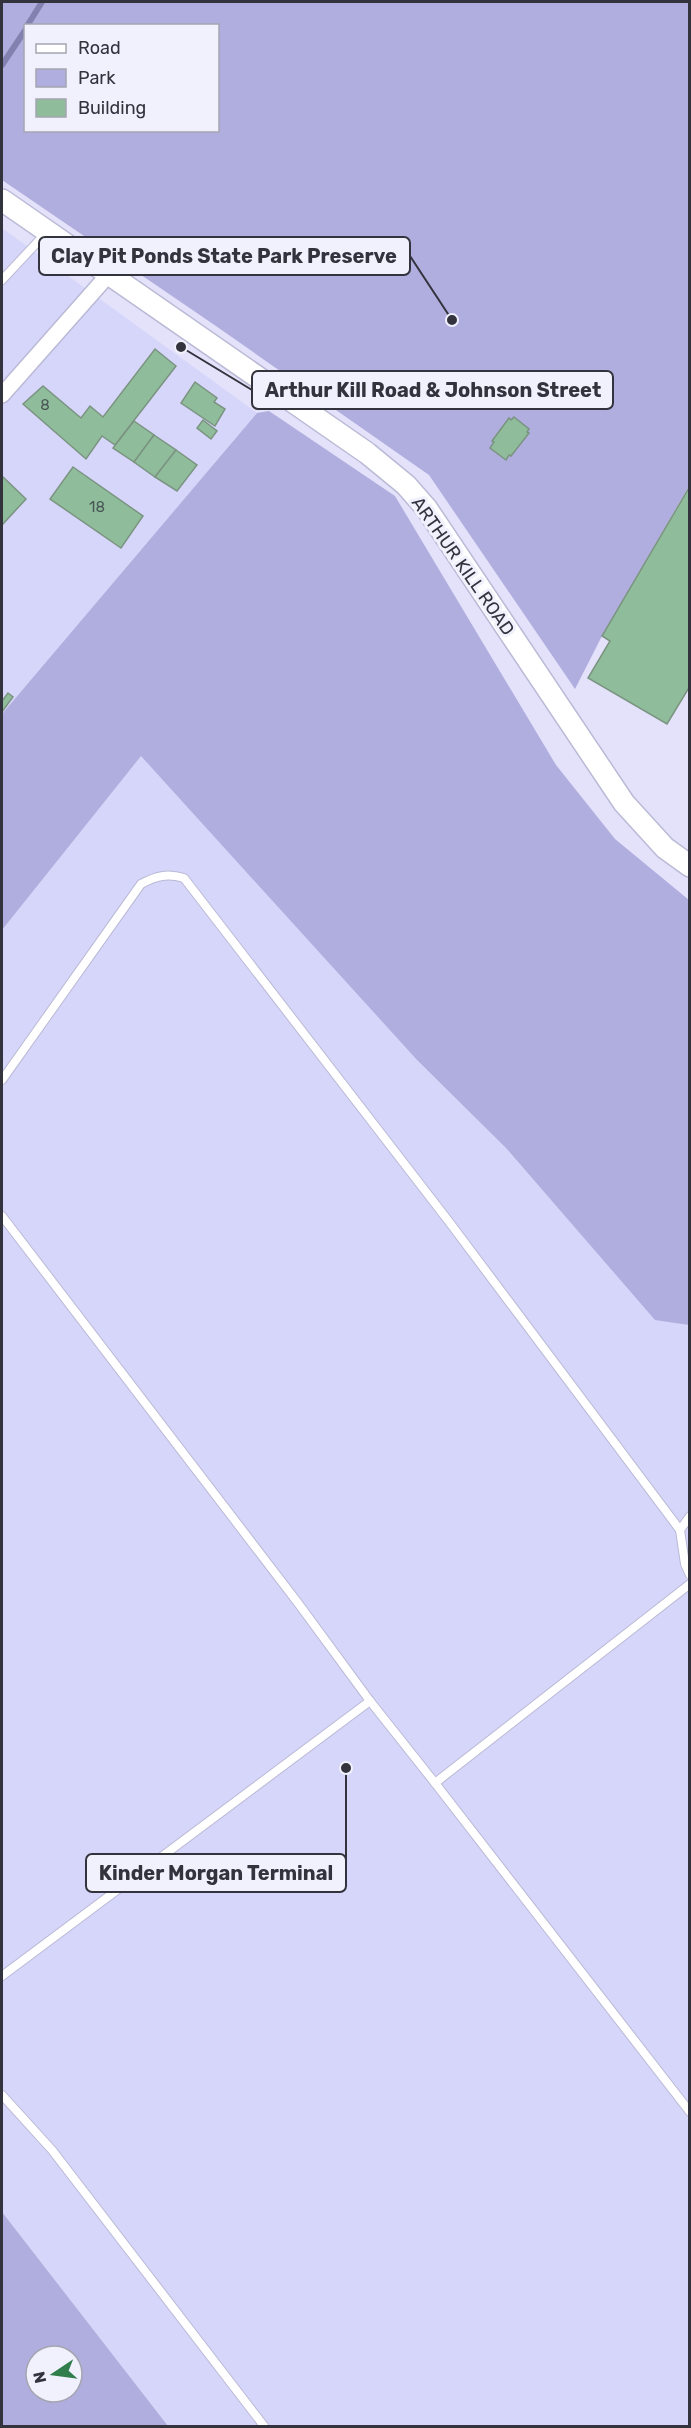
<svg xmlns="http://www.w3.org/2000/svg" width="691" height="2428" font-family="Rubik,sans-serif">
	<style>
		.built { fill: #d6d5fa }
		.green { fill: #b0aede; fill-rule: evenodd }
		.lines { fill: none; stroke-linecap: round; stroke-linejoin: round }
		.stream { stroke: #8381af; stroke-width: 6 }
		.building { fill: #8fbd9b; stroke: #7b9481; stroke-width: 1.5 }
		.lane-casing { stroke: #babad6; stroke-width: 10 }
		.street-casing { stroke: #babad6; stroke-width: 18 }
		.secondary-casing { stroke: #babad6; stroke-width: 24 }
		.lane { stroke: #fff; stroke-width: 8 }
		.street { stroke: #fff; stroke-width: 15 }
		.secondary { stroke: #fff; stroke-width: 21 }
		.labels { text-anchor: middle; stroke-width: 6; stroke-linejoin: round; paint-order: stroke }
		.number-label { font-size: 15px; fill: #4a5655 }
		.street-label { font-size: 18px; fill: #33333e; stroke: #f1f1fd }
		.leader { fill: none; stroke: #33333e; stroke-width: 2 }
		.callout-dot { fill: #33333e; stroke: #f1f1fd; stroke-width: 2 }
		.callout { fill: #f1f1fd; stroke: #33333e; stroke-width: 2 }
		.callout-label { font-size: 20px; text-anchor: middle; font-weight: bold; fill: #33333e }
	</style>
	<rect width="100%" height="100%" fill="#e3e2fa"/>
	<g class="built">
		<path d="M 2,228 L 257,413 L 2,714 Z"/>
		<path d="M 141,755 L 417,1060 L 506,1148 L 655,1319 L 689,1325 L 689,2426 L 168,2426 L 2,2212 L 2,930 Z"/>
	</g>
	<g class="green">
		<path d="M 2,2 L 689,2 L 689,486 L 602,636 L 575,689 L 429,475 L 213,324 L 2,180 ZM 26,26 L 218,26 L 218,130 L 26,130 Z"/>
		<path d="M 269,411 L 395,496 L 556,765 L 615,839 L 689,900 L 689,1325 L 655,1320 L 506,1148 L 417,1060 L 141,756 L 2,930 L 2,714 L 257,413 Z"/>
		<path d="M 2,2212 L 168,2426 L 2,2426 ZM 36,2356 L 72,2356 L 72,2392 L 36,2392 Z"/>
	</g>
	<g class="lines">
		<g class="stream">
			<path d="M 27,26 L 42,2"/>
			<path d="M 2,65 L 26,29"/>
		</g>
	</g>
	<g class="building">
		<path d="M 155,349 L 176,366 L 115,445 L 102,436 L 86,459 L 23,404 L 43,386 L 81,418 L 90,406 L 103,417 Z"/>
		<path d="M 195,382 L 217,398 L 214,402 L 225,409 L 215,426 L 181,403 Z"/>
		<path d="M 514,417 L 529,429 L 527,432 L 529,433 L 511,456 L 509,455 L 506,460 L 490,448 L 494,442 L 492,441 L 509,418 L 511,420 Z"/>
		<path d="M 203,420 L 217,431 L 211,439 L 197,428 Z"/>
		<path d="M 134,421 L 154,435 L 134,462 L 113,448 Z"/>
		<path d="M 154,435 L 176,450 L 155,477 L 134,462 Z"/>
		<path d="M 176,450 L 197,465 L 177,491 L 155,477 Z"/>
		<path d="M 73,467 L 143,516 L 121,548 L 50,499 Z"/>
		<path d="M 2,476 L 26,499 L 2,525 Z"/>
		<path d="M 690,486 L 690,686 L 667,724 L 588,678 L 610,641 L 602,636 Z"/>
		<path d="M 8,693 L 13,697 L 2,712 L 2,701 Z"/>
	</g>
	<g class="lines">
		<defs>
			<g id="lane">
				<path d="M 2,280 L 46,233"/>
				<path d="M 2,1080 L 141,884 C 156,876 167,873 184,878 L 450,1223 L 680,1530 L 685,1564 L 690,1575"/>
				<path d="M 2,1216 L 298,1603 L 370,1701 L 435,1783"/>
				<path d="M 680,1530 L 690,1516"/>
				<path d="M 690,1584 L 435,1783 L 690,2112"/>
				<path d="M 2,1976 L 370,1701"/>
				<path d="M 2,2095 L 52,2150 L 264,2426"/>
			</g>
			<path id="street" d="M 2,395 L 109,274"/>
			<path id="secondary" d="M 2,200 L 367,453 L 406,485 L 427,509 L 624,803 L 665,848 L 690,866"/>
		</defs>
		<use href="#lane" class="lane-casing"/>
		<use href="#street" class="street-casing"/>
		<use href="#secondary" class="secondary-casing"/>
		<use href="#lane" class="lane"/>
		<use href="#street" class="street"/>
		<use href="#secondary" class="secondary"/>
	</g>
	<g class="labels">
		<g class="number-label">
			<text x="45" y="410">8</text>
			<text x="97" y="512">18</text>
		</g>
		<g class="street-label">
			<text transform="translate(463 566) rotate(55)" y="6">ARTHUR KILL ROAD</text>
		</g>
	</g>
	<path class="leader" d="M452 320L410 256M181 347L252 390M346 1768L346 1873"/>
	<g class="callout-dot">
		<circle cx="452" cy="320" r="6"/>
		<circle cx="181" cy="347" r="6"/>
		<circle cx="346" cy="1768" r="6"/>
	</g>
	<g class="callout">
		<rect x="39" y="237" width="371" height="38" rx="6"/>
		<rect x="252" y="371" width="361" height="38" rx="6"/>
		<rect x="86" y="1854" width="260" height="38" rx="6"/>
	</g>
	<g class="callout-label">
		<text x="224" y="263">Clay Pit Ponds State Park Preserve</text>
		<text x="433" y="397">Arthur Kill Road &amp; Johnson Street</text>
		<text x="216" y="1880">Kinder Morgan Terminal</text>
	</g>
	<rect width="691" height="2428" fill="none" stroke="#33333e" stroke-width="6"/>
	<rect x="24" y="24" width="195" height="108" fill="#f1f1fd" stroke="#a5a5b1" stroke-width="1.5"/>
	<rect x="36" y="44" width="30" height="9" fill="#ffffff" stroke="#a5a5b1" stroke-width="1.5"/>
	<text x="78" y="54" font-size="18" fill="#33333e">Road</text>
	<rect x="36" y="69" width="30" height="18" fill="#b0aede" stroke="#a5a5b1" stroke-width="1.5"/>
	<text x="78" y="84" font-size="18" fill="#33333e">Park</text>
	<rect x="36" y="99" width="30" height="18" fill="#8fbd9b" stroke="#a5a5b1" stroke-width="1.5"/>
	<text x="78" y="114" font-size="18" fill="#33333e">Building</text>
	<g transform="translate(54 2374) rotate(257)"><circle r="28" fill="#f1f1fd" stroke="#a5a5b1" stroke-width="1.5"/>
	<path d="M0-4.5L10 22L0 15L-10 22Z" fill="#317e4c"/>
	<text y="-9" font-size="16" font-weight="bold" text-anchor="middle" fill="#33333e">N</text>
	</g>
</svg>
